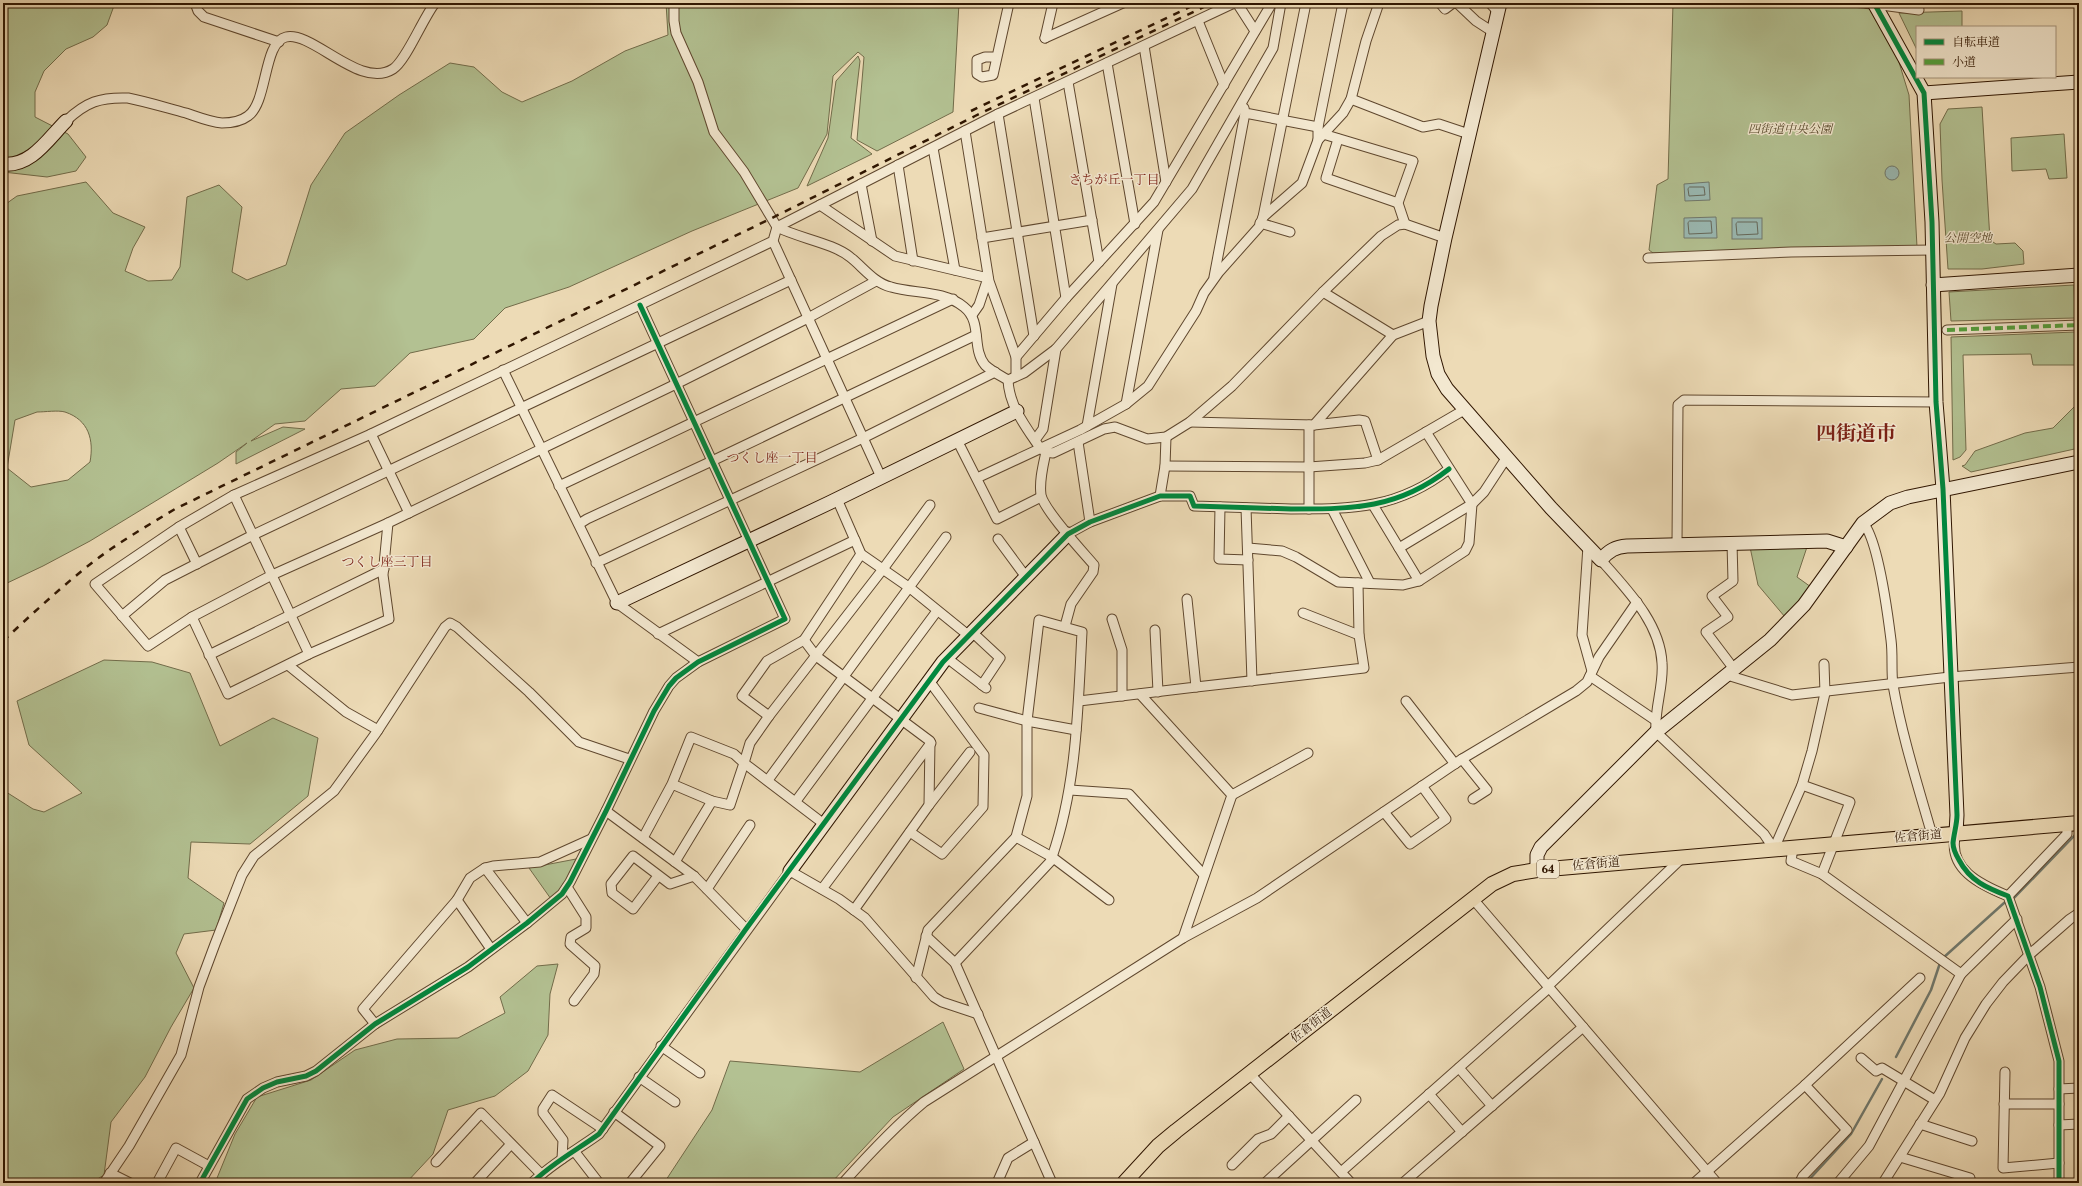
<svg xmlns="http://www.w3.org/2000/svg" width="2082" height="1186" font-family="'Libre Caslon Text','Noto Serif JP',serif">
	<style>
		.green { fill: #b3c192; stroke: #726c4a; fill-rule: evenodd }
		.water { fill: #9abab4; stroke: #70786c }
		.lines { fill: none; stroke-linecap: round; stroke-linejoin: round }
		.shore { stroke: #65685a; stroke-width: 1 }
		.stream { stroke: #70786c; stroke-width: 2.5 }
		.street-casing { stroke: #5f472e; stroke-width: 11 }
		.secondary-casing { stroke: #301601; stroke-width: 15 }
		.primary-casing { stroke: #301601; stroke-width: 16 }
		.street { stroke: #f3e8d0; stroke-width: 9 }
		.secondary { stroke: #f3e8d0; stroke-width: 13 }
		.primary { stroke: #eddbb6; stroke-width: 14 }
		.rail { stroke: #301601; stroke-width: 2.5; stroke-dasharray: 7 7; stroke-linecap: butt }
		.quiet { stroke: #52a13c; stroke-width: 4; stroke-dasharray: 8 4; stroke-linecap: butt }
		.cycleway-casing { stroke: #f3e8d0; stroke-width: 8 }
		.cycleway { stroke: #00873e; stroke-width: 5 }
		.labels { text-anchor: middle; stroke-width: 3; stroke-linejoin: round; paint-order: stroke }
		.shield { fill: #f3e8d0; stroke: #6a553f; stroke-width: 1 }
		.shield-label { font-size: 11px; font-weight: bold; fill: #301601 }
		.park-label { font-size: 12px; font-style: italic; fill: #57492c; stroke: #f3e8d0 }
		.street-label { font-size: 12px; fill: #301601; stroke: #f3e8d0 }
		.neighbourhood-label { font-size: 13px; fill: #7a1f14; stroke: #f3e8d0 }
		.town-label { font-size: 20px; font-weight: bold; fill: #7a1f14; stroke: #f3e8d0 }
	</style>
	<rect width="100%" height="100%" fill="#eddbb6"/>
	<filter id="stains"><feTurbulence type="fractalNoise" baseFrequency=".005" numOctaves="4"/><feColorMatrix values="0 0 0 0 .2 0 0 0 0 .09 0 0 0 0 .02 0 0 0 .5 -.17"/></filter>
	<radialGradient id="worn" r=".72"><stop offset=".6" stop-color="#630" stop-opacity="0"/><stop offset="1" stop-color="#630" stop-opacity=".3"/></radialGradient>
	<g class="green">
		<path d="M 3,3 L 115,3 L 107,25 L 93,37 L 66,49 L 44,71 L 35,92 L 35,117 L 68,134 L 86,157 L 76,171 L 47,177 L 3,172 Z"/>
		<path d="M 666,3 L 959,3 L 953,112 L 877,151 L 857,140 L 864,57 L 858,52 L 833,76 L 827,134 L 798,188 L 692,231 L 569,287 L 505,308 L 474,339 L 410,353 L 375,386 L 341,389 L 305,421 L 275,424 L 251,441 L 283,427 L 305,429 L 236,464 L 236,452 L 247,443 L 218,463 L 90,541 L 43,566 L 3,585 L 3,206 L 17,196 L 86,182 L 113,213 L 145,227 L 133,248 L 125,271 L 148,281 L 172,280 L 180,267 L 187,197 L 219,185 L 242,207 L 232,272 L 247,280 L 286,265 L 311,185 L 345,133 L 399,95 L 450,63 L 474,67 L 502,92 L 522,102 L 572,81 L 625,51 L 668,35 ZM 37,412 C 45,412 58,410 65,412 C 89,420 94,440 90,462 L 68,480 L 31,487 L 7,468 L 15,420 Z"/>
		<path d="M 1673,3 L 1815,3 L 1871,9 L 1898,59 L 1909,95 L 1917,247 L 1653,253 L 1649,250 L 1657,185 L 1668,179 Z"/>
		<path d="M 1962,11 L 1962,27 L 1917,27 L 1917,50 L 1899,13 Z"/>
		<path d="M 858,56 L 860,61 L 851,138 L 872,154 L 807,186 L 828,138 L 836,81 Z"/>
		<path d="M 1982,107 L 1990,240 L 1996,244 L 2015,243 L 2023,251 L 2024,264 L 1982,269 L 1948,269 L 1942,180 L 1940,124 L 1948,109 Z"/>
		<path d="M 2064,134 L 2067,178 L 2049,179 L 2046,169 L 2012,171 L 2011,138 Z"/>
		<path d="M 2074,285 L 2075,318 L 1951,321 L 1949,292 Z"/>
		<path d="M 2075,332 L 2077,365 L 2033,365 L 2031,354 L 1963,355 L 1966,450 L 1960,457 L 1953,460 L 1951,337 Z"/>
		<path d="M 2079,403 L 2079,448 L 1971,472 L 1962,466 L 1965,465 L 1975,451 L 2025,433 L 2053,428 L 2077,404 Z"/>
		<path d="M 1808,544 L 1797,577 L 1811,587 L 1785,617 L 1758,585 L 1750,547 Z"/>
		<path d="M 104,660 L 152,662 L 190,673 L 220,746 L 273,718 L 318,738 L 308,796 L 250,844 L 191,842 L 188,878 L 224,903 L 216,930 L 184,934 L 176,953 L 194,988 L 171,1027 L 145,1077 L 111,1122 L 104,1175 L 91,1183 L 3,1183 L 3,790 L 33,809 L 44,812 L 82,793 L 29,745 L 17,701 Z"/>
		<path d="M 576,859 L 566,882 L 551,899 L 529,868 Z"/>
		<path d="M 558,964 L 550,994 L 548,1035 L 528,1071 L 495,1096 L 448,1110 L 433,1154 L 406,1183 L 215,1183 L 235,1134 L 257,1097 L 311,1080 L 355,1050 L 397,1039 L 458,1038 L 505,1013 L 500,997 L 537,966 Z"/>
		<path d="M 943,1022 L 964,1069 L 893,1117 L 831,1183 L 664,1183 L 712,1110 L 730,1061 L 860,1072 Z"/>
	</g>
	<g class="water">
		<circle cx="1892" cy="173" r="7"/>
		<path d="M 1709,182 L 1710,200 L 1685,201 L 1684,184 Z"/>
		<path d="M 1716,217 L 1717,238 L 1684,238 L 1684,218 Z"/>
		<rect x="1732" y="218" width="30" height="21"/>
	</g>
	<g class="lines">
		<g class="shore">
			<path d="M 1690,187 L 1704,187 L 1705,195 L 1689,196 L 1688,189 Z"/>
			<path d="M 1690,221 L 1711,221 L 1712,233 L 1689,234 L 1688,223 Z"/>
			<path d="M 1738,222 L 1757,222 L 1758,234 L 1737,235 L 1736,224 Z"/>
		</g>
		<g class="stream">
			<path d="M 1943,958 L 2004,903 L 2013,899 L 2075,835"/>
			<path d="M 1896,1057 L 1931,990 L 1940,963"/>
			<path d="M 1806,1183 L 1851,1134 L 1882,1079"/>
		</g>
		<defs>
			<g id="street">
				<path d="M 195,3 L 198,11 L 204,17 L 279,42"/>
				<path d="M 1440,3 L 1445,9 L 1453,3"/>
				<path d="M 1457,3 L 1476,21 L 1493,32"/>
				<path d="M 1490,3 L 1498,12"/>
				<path d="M 1866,3 L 1919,10 L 1918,3"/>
				<path d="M 1198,21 L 1224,85"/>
				<path d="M 1045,38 L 1123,3"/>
				<path d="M 1045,38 L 1053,3"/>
				<path d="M 1144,46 L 1166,182"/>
				<path d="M 997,57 L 985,57 L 977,60 L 977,74 L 982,77 L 993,75 L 1009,3"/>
				<path d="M 1107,63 L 1135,224"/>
				<path d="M 1068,82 L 1099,262"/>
				<path d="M 1034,98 L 1066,298"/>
				<path d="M 1351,99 L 1423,127 L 1439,124 L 1469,134"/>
				<path d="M 1244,108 L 1245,113 L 1318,127"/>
				<path d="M 998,114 L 1034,336"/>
				<path d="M 66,121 C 86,102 100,97 128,98 C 148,102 167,108 186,113 C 198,117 210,122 222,123 C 231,123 240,122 248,116 C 268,102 263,42 286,37 C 313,31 360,90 393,69 C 406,61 423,18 435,3"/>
				<path d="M 965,131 L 989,281 L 1016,357 L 1016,376"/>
				<path d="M 1323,134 L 1413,161 L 1398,203 L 1405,224"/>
				<path d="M 1338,139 L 1326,178 L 1398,203"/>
				<path d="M 1318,140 L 1318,127 L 1343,3"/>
				<path d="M 933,148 L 955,270"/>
				<path d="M 898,165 L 913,261"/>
				<path d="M 861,184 L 872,241"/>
				<path d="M 820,205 L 895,256 L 988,278 L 979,305 L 972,315"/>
				<path d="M 1263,217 L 1302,183 L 1318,140 L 1343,113 L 1351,99 L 1366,41 L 1379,3"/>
				<path d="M 1260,223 L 1290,232"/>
				<path d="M 777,227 L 998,114 L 1232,4 L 1237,3 L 1255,31"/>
				<path d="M 777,227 C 798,238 833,243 850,257 C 863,267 874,283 891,287 C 915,294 943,290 964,307 C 983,322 971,348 985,365 C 991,371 1001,376 1008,380"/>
				<path d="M 982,238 L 1092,220"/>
				<path d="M 773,241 L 881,477"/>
				<path d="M 1648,258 L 1791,252 L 1932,250"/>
				<path d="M 1214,277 L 1245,113"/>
				<path d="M 1323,292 L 1393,335"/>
				<path d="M 1947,330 L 2079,325"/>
				<path d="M 1016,357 L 1066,298 L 1154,202 L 1272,3"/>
				<path d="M 503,370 L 617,603 L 698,662"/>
				<path d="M 1008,380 C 1009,406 1026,427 1040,448 L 1046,452 L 1053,453 L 1104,429 L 1115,427 L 1147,439 L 1166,437 L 1190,422 L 1232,386 L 1323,292 L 1381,236 L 1398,225 L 1405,224 L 1445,238"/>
				<path d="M 1008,380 L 1024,373 L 1056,349 L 1192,189 L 1273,48 L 1281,3"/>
				<path d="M 1126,404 L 1158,230"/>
				<path d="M 1190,422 L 1314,425 L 1359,420 L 1365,421 L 1378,460"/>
				<path d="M 1314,425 L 1393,335 L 1429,321"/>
				<path d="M 1087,426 L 1112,284"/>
				<path d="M 371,434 L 409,513"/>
				<path d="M 957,440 L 997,519 L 1041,497"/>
				<path d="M 1035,440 L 1043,429 L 1056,349"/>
				<path d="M 1078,442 L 1090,522"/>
				<path d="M 1046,452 C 1043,466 1039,481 1041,495 C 1044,510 1082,551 1094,565 L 1093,572 L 1071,604 L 1065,626"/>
				<path d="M 1165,466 L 1309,467 L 1365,463 L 1378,460 L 1464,410"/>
				<path d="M 977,478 L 1080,430 L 1126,404 L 1148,386 L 1196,311 L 1204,293 L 1219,272 L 1259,227 L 1263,217 L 1306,3"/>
				<path d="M 559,486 L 953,299"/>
				<path d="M 234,495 L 179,527 L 95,584 L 148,646 L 192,617 L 272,575 L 388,523 L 676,384 L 808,318 L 876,281"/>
				<path d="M 1160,496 L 1165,466 L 1166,437"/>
				<path d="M 837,499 L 861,554 L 910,588 L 968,635"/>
				<path d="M 1373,505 L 1419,581"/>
				<path d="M 1220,507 L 1219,559 L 1248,560"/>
				<path d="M 1246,508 L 1252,681"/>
				<path d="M 1309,509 L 1309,425"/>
				<path d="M 1332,509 L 1370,583"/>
				<path d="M 1863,523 C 1878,539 1888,616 1891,640 C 1893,655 1891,671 1893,685 C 1902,736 1918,786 1932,835"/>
				<path d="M 579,524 L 587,519 L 712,461 L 976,335"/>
				<path d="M 179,527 L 197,564"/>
				<path d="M 1068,534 L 1090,522 L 1160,496 L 1190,496 L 1194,506 C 1226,507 1259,508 1291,509 C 1353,509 1398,509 1449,469"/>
				<path d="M 998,539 L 1026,577"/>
				<path d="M 1732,543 L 1733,581 L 1712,596 L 1728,617 L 1706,632 L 1734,669"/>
				<path d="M 1677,544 L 1678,405 L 1684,400 L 1936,402"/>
				<path d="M 1588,546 L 1582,635 L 1592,671"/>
				<path d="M 1248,548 L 1282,551 L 1296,557 L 1338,582 L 1403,585 L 1419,581 L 1465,551 L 1469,543 L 1472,504 L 1426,432"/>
				<path d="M 1399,548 L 1472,504 L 1484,492 L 1507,457"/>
				<path d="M 1601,560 C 1626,589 1660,622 1662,663 C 1664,686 1654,709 1656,732 L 1764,834 L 1774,849"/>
				<path d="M 596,563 L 863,438 L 995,372"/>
				<path d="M 1303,613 L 1359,635"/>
				<path d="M 122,616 L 165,580 L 253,535 L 791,280"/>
				<path d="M 192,617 L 228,694 L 309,654 L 389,619 L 383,575 L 388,523"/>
				<path d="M 1112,619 L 1122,650 L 1122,696"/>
				<path d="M 1155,630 L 1158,692"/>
				<path d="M 972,632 L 1000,658 L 982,685"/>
				<path d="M 658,634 L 855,540"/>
				<path d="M 804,640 L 816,656 L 930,741 L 929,805 L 854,910"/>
				<path d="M 309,654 L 234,495 L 371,434 L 773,241 L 777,227 L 744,172 L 714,132 L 698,82 L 676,33 L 674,21 L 674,3"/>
				<path d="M 209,655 L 384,569"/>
				<path d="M 947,658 L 986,688"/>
				<path d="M 288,665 L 346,712 L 378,730"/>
				<path d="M 1727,675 L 1792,695 L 1950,677 L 2079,667"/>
				<path d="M 1590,676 L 1655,720"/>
				<path d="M 1196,687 L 1364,668 L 1359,635 L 1358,583"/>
				<path d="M 1140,694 L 1232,795 L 1183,938"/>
				<path d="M 1079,701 L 1196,687 L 1187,599"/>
				<path d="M 1406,701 L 1455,764"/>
				<path d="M 979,708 L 1027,721 L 1076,730"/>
				<path d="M 769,716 L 742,696 L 767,661 L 804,640 L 861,554"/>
				<path d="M 1462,759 L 1487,790 L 1473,799"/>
				<path d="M 768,780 L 946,537"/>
				<path d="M 1802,785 L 1850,802 L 1822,874"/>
				<path d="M 1070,790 L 1129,794 L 1204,875"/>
				<path d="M 1232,795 L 1308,753"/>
				<path d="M 796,801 L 937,611"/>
				<path d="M 929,805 L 970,752"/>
				<path d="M 606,811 L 694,876 L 746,929"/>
				<path d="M 1384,812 L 1410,844 L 1446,819 L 1422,786"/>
				<path d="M 824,824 L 744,763 L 750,743 L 769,716 L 883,569 L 930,505"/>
				<path d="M 910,832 L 942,854 L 983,807 L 984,755 L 930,682"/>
				<path d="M 1956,833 C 1946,869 1981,885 2008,896 L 2040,987 L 2059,1061 L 2059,1183"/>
				<path d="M 1016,837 L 1052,857 L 1109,900"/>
				<path d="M 643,838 L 672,784 L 691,737 L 734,754 L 744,763 L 730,805 L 712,801 L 672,784"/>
				<path d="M 1793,848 L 1791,861 L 1822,874 L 1961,974"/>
				<path d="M 1774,849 L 1802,785 L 1812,751 L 1825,693 L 1824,664"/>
				<path d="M 675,862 L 712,801"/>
				<path d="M 485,868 L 527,923"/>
				<path d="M 658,876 L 633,909 L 612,893 L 611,884 L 633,856 L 670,884 L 694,876"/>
				<path d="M 567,887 L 586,917 L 586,928 L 571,937 L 570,944 L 595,966 L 594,974 L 574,1001"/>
				<path d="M 707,889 L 750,825"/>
				<path d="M 822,889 L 931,743"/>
				<path d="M 2008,896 L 2067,834 L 2067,824"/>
				<path d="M 1473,899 L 1717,1183"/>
				<path d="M 457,900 L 491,949"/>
				<path d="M 926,936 L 955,963 L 1052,1183"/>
				<path d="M 916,978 L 928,930 L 1016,837 L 1027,796 L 1027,721 L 1039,620 L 1082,632 C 1078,707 1077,785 1052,857 L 1050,862 L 955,963"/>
				<path d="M 1548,986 L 1683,857"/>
				<path d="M 375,1024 L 363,1009 L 457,900 L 470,878 L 485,868 L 493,866 L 540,862 L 591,839"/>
				<path d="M 661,1046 L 700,1073"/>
				<path d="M 1861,1058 L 1876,1071 L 1882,1068 L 1935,1100"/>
				<path d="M 1459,1068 L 1492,1106"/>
				<path d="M 2005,1072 L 2003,1168 L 2059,1163"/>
				<path d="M 1250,1074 L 1351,1183"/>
				<path d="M 639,1077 L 675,1102"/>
				<path d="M 2059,1089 L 2079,1088"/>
				<path d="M 1429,1094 L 1462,1132"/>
				<path d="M 2004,1104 L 2059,1104"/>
				<path d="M 614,1112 L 660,1146 L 630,1183"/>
				<path d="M 1920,1124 L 1972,1141"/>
				<path d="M 2059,1125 L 2079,1124"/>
				<path d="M 575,1152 L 599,1183"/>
				<path d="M 1900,1157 L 1970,1178"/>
				<path d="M 562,1159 L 563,1140 L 543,1113 L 543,1109 L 552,1095 L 603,1129"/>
				<path d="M 436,1162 L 481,1113 L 541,1174"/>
				<path d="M 1232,1165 L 1258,1139 L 1271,1134 L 1289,1116"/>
				<path d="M 1341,1172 L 1549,988"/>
				<path d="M 110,1173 L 130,1183"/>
				<path d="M 104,1183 L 129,1146 L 181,1055 L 199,987 L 215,944 L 242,875 L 254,856 L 334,791 L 376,733 L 445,627 L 450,623 L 457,627 L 529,692 L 579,742 L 629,759"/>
				<path d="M 157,1183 L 176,1148 L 209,1166"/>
				<path d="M 200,1183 L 247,1099 L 263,1088 L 277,1082 L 306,1076 L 316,1071 L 375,1024 L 468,967 L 527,923 L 562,894 L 570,882 L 606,811 L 654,711 L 669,686 L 676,678 L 698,662 L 785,619 L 640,305"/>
				<path d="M 475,1183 L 511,1144"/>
				<path d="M 532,1183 C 552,1163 577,1150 599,1134 L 790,871 L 839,899 L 865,918 L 934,997 L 942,1002 L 978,1014"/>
				<path d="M 843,1183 C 869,1154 894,1127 924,1102 L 1183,938 L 1257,898 L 1462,759 L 1576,691 L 1587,682 L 1599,657 L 1637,602"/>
				<path d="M 997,1183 L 1008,1158 L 1034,1142"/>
				<path d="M 1265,1183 L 1356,1100"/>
				<path d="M 1403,1183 L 1583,1027"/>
				<path d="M 1694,1183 L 1805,1085 L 1920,978"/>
				<path d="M 1802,1183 L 1801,1180 L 1803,1176 L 1847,1130 L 1805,1085"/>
				<path d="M 1838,1183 L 1869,1146 L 1961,974 L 2017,919"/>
				<path d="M 1883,1183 L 1940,1093 L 1965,1038 L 1986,1004 L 2003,982 L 2029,955 L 2070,919 L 2079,913"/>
			</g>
			<g id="secondary">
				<path d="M 1500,3 L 1445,238 L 1431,306 L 1429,321 L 1433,356 L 1438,374 L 1447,389 L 1551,508 L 1601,560 C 1609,550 1616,547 1627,546 L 1827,541 L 1846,547"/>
				<path d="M 1874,3 L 1924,93 L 1932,222 L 1936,402 L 1943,489 L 1957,815 L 1956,833"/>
				<path d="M 1924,93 L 2079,82"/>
				<path d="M 3,164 C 31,167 48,139 66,121"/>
				<path d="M 1933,285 L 2079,275"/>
				<path d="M 617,603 L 829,503 L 1017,411"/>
				<path d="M 1537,870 L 1537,855 L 1541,847 L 1656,732 L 1770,640 L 1804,605 L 1863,523 L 1890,503 L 1908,497 L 2079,462"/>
				<path d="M 790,871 L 943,662 L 1068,534"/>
			</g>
			<path id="primary" d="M 1124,1183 L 1158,1146 L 1176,1131 L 1492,884 L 1513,874 L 1537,870 L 2079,823"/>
		</defs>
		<use href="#street" class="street-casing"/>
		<use href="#secondary" class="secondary-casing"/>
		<use href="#primary" class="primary-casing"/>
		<use href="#street" class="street"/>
		<use href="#secondary" class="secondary"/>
		<use href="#primary" class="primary"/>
		<g class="rail">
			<path d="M 971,111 L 1198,3"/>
			<path d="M 3,641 C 32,614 61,587 93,562 C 119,542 147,526 175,509 L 772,218 L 975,116 L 1212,3"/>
		</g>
		<path class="quiet" d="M 1947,330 L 2079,325"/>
		<defs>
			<g id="cycleway">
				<path d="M 1874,3 L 1924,93 L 1932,222 L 1936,402 L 1943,489 L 1957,815 C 1957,824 1954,833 1953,843 C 1953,849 1956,855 1959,860 C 1970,881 1987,888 2008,896 L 2040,987 L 2059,1061 L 2059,1183"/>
				<path d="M 200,1183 L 247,1099 L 263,1088 L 277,1082 L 306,1076 L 316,1071 L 375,1024 L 468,967 L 527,923 L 562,894 L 570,882 L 606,811 L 654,711 L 669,686 L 676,678 L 698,662 L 785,619 L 640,305"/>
				<path d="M 532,1183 C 552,1163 577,1150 599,1134 L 746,929 L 943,662 L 1068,534 L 1090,522 L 1160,496 L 1190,496 L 1194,506 C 1226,507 1259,508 1291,509 C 1353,509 1398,509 1449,469"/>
			</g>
		</defs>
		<use href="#cycleway" class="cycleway-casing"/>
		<use href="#cycleway" class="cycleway"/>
	</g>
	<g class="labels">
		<rect class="shield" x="1537" y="860" width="22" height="18" rx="3"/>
		<g class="shield-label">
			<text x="1548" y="873">64</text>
		</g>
		<g class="park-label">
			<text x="1790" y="133">四街道中央公園</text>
			<text x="1968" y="242">公開空地</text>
		</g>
		<g class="street-label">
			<text transform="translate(1918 836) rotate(-5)" y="4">佐倉街道</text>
			<text transform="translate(1596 864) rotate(-5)" y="4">佐倉街道</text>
			<text transform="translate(1311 1025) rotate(-38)" y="4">佐倉街道</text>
		</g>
		<g class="neighbourhood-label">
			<text x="1114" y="184">さちが丘一丁目</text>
			<text x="772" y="462">つくし座一丁目</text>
			<text x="387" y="566">つくし座三丁目</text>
		</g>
		<g class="town-label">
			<text x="1856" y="440">四街道市</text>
		</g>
	</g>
	<rect width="2082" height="1186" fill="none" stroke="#eddbb6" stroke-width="16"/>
	<rect x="4" y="4" width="2074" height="1178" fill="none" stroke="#301601" stroke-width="2"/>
	<rect x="8" y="8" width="2066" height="1170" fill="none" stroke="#301601"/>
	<rect x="1916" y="26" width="140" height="52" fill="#f3e8d0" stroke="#a5947d"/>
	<rect x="1924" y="39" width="20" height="6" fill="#00873e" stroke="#a5947d"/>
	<text x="1952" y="46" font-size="12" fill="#301601">自転車道</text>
	<rect x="1924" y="59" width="20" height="6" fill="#52a13c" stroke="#a5947d"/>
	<text x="1952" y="66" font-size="12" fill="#301601">小道</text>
	<rect width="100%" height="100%" filter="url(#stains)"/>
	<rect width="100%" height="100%" fill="url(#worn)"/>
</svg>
